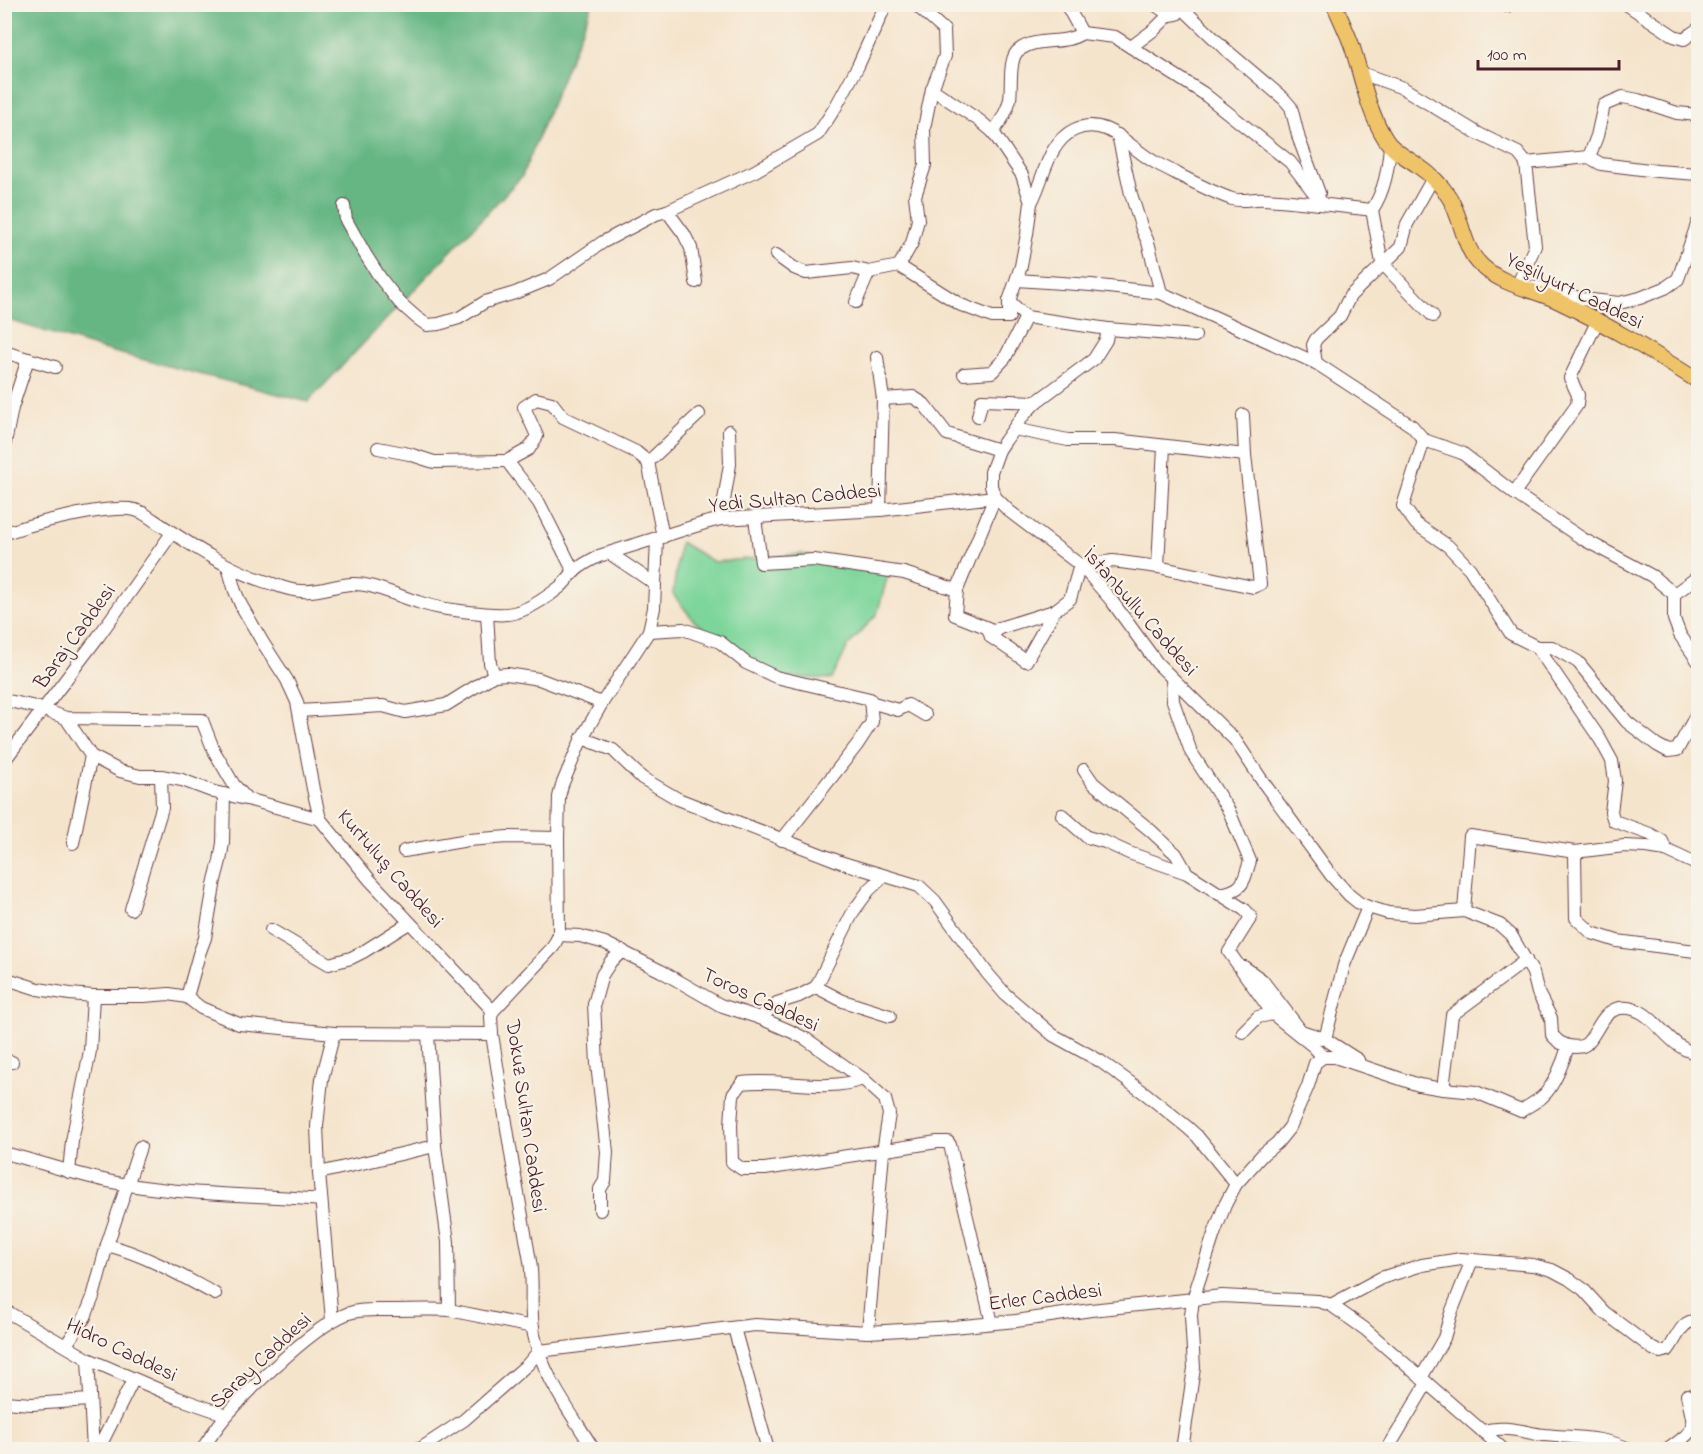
<svg xmlns="http://www.w3.org/2000/svg" width="1703" height="1454" font-family="'Indie Flower',sans-serif">
	<style>
		.green { fill: #7cd59a; stroke: #637a62; stroke-width: 1.5 }
		.forest { fill: #65b682; stroke: #586a56; stroke-width: 1.5 }
		.lines { fill: none; stroke-linecap: round; stroke-linejoin: round }
		.minor-casing { stroke: #643d43; stroke-width: 14 }
		.major-casing { stroke: #643d43; stroke-width: 17 }
		.minor { stroke: #fff; stroke-width: 12 }
		.major { stroke: #efc469; stroke-width: 15 }
		.labels { text-anchor: middle; stroke-width: 4.5; stroke-linejoin: round; paint-order: stroke }
		.street-label { font-size: 21px; fill: #4a1f2b; stroke: #f7f3e8 }
	</style>
	<rect width="100%" height="100%" fill="#f7f3e8"/>
	<filter id="ink" filterUnits="userSpaceOnUse"><feTurbulence type="fractalNoise" baseFrequency=".0167" numOctaves="2"/><feDisplacementMap in="SourceGraphic" scale="12" xChannelSelector="R" yChannelSelector="G"/><feConvolveMatrix kernelMatrix="1 2 1 2 8 2 1 2 1" color-interpolation-filters="sRGB"/></filter>
	<filter id="wash" filterUnits="userSpaceOnUse"><feTurbulence type="fractalNoise" baseFrequency=".008" numOctaves="4" result="noise"/><feDisplacementMap in="SourceGraphic" scale="24" xChannelSelector="R" yChannelSelector="G"/><feGaussianBlur stdDeviation="1.35" result="paint"/><feColorMatrix in="noise" values="0 0 0 0 0 0 0 0 0 0 0 0 0 0 0 0 0 1.4 0 .05"/><feComposite in="paint" operator="in"/></filter>
	<g filter="url(#wash)">
		<rect width="100%" height="100%" fill="#f5e4cc"/>
		<path class="green" d="M 680,542 L 714,562 L 801,554 L 890,568 L 877,614 L 848,646 L 832,679 L 783,677 L 736,652 L 694,621 L 673,594 Z"/>
		<path class="forest" d="M 4,5 L 592,5 L 522,176 L 308,402 L 102,349 L 5,319 Z"/>
	</g>
	<g filter="url(#ink)">
		<g class="lines">
			<defs>
				<g id="minor">
					<path d="M 915,4 L 944,30 L 945,56 L 932,89 L 980,121 L 993,132 L 1022,175 L 1031,203 L 1027,234 L 1021,266 L 1009,301 L 1026,317 L 1108,329 L 1195,336"/>
					<path d="M 1154,4 L 1170,15 L 1177,14"/>
					<path d="M 1178,4 L 1225,49 L 1284,99 L 1291,107 L 1299,139 L 1319,193"/>
					<path d="M 1626,4 L 1674,36 L 1684,39 L 1698,29"/>
					<path d="M 1507,6 L 1509,4"/>
					<path d="M 1082,33 L 1115,37 L 1203,93 L 1290,162 L 1322,203"/>
					<path d="M 1131,47 L 1155,29 L 1178,6"/>
					<path d="M 1361,73 L 1403,88 L 1479,134 L 1518,153 L 1526,163 L 1589,157 L 1597,136 L 1604,105 L 1623,97 L 1638,100 L 1677,113 L 1698,115"/>
					<path d="M 932,89 L 924,128 L 925,165 L 915,196 L 918,220 L 912,243 L 899,266 L 961,305 L 992,317 L 1009,317 L 1009,301"/>
					<path d="M 993,132 C 1001,122 1007,112 1010,99 C 1012,86 1008,57 1019,50 C 1038,36 1064,46 1082,33 L 1066,4"/>
					<path d="M 1118,135 L 1131,194 L 1142,229 L 1148,242 L 1161,293"/>
					<path d="M 1589,157 L 1601,164 L 1657,171 L 1698,174"/>
					<path d="M 1526,163 L 1535,246 L 1517,286 L 1550,289 L 1582,299 L 1619,303 L 1640,298 L 1665,288 L 1678,279 L 1698,222"/>
					<path d="M 1031,203 C 1044,180 1047,143 1074,130 C 1108,114 1131,151 1158,164 C 1182,176 1206,190 1232,199 C 1241,202 1254,198 1264,199 C 1300,201 1336,206 1372,210 C 1385,190 1388,169 1390,146"/>
					<path d="M 344,206 L 346,220 L 365,254 L 381,279 L 400,303 L 417,318 L 427,325 L 439,324 L 459,318 L 485,302 L 515,293 L 549,279 L 603,242 L 656,214 L 667,211 L 755,171 L 818,134 L 835,108 L 858,66 L 886,4"/>
					<path d="M 1372,210 L 1382,263 L 1433,316"/>
					<path d="M 667,211 L 684,234 L 691,248 L 696,282"/>
					<path d="M 776,255 L 794,268 L 806,273 L 852,268 L 869,272 L 899,266"/>
					<path d="M 1017,280 L 1091,285 L 1161,293 L 1316,363 L 1412,426 L 1424,440 L 1462,453 L 1514,493 L 1583,539 L 1652,576 L 1674,594 L 1674,619 L 1680,635 L 1698,661"/>
					<path d="M 856,302 L 869,272"/>
					<path d="M 1108,329 L 1106,340 L 1094,359 L 1036,402 L 1022,417 L 1005,441 L 999,450 L 991,472 L 991,486 L 995,497 L 1009,511 L 1080,565 L 1092,578 L 1111,600 L 1157,663 L 1235,740 L 1263,782 L 1331,875 L 1349,895 L 1359,903 L 1368,907 L 1388,913 L 1415,915 L 1464,911 L 1500,925 L 1511,935 L 1533,973 L 1538,993 L 1551,1018 L 1552,1035 L 1559,1042 L 1568,1046 C 1564,1061 1553,1088 1542,1097 C 1536,1102 1528,1106 1521,1111 L 1476,1092 L 1443,1089 L 1419,1085 L 1335,1057 L 1323,1057"/>
					<path d="M 4,352 L 28,359"/>
					<path d="M 877,357 L 883,399 L 880,510"/>
					<path d="M 1316,363 L 1313,345 L 1316,339 L 1340,316 L 1350,296 L 1401,247 L 1407,224 L 1433,178"/>
					<path d="M 964,374 L 992,372 L 1005,358 L 1026,317"/>
					<path d="M 883,399 L 913,397 L 924,404 L 947,434 L 999,450"/>
					<path d="M 978,416 L 982,400 L 1036,402"/>
					<path d="M 1014,429 L 1068,440 L 1115,440 L 1245,455"/>
					<path d="M 1424,440 L 1403,506 L 1416,524 L 1448,546 L 1470,569 L 1511,634 L 1537,647 L 1600,739 L 1612,761 L 1615,781 L 1611,812 L 1614,821 L 1650,834 L 1662,841 L 1666,850"/>
					<path d="M 4,448 L 12,408 L 28,359 L 55,367"/>
					<path d="M 378,448 L 409,454 L 434,462 L 507,461"/>
					<path d="M 648,462 L 699,414"/>
					<path d="M 1514,493 L 1577,405 L 1578,395 L 1570,378 L 1597,322"/>
					<path d="M 755,518 L 761,563 L 814,560 L 904,573 L 957,590"/>
					<path d="M 721,519 L 730,464 L 729,431"/>
					<path d="M 4,534 C 29,524 110,504 135,510 C 138,511 140,512 143,513 C 185,541 227,571 276,585 C 284,588 293,591 302,591 C 327,593 341,579 370,586 C 386,590 402,597 418,602 C 438,609 459,611 481,613 C 492,614 506,616 517,612 C 531,608 549,596 560,587 C 566,582 570,575 576,570 C 583,564 591,560 599,556 L 705,523 L 721,519 L 880,510 L 995,497 L 957,590 L 955,615 L 988,628 L 991,637 L 1026,661 L 1054,611"/>
					<path d="M 609,553 L 655,584"/>
					<path d="M 228,567 L 235,591 L 241,605 L 263,643 L 287,680 L 297,702 L 313,789 L 320,819 L 370,880 L 493,1011"/>
					<path d="M 1158,567 L 1164,446"/>
					<path d="M 574,572 L 539,503 L 507,461 L 529,449 L 537,436 L 524,407 L 536,399 L 552,403 L 563,417 L 636,452 L 648,462 L 663,537"/>
					<path d="M 1674,594 L 1698,577"/>
					<path d="M 487,614 L 490,663 L 494,675"/>
					<path d="M 649,631 L 683,629 L 720,642 L 746,663 L 776,677 L 870,699 L 872,722 L 857,745 L 782,840"/>
					<path d="M 991,637 L 999,628 L 1054,611 L 1070,599 L 1080,565 L 1113,561 L 1158,567 L 1253,587 L 1260,584 L 1245,455 L 1243,415"/>
					<path d="M 1537,647 L 1552,647 L 1578,662 L 1627,722 L 1657,745 L 1668,751 L 1677,750 L 1698,712"/>
					<path d="M 1172,679 L 1173,701 L 1191,752 L 1229,811 L 1250,861 C 1243,883 1244,890 1219,894"/>
					<path d="M 4,700 L 36,707 L 66,718 L 202,720 L 214,751 L 234,785 L 247,799 L 320,819"/>
					<path d="M 870,702 L 898,710 L 908,705 L 925,715"/>
					<path d="M 299,711 L 383,706 L 405,712 L 446,705 L 494,675 L 507,674 L 539,679 L 602,703"/>
					<path d="M 66,718 L 91,756 L 120,771 L 140,776 L 161,776 L 182,780 L 214,792 L 246,799"/>
					<path d="M 582,738 L 613,750 L 642,778 L 678,799 L 843,863 L 919,886 L 935,901 L 987,973 L 1005,994 L 1053,1035 L 1100,1061 L 1146,1094 L 1187,1127 L 1197,1136 L 1236,1184"/>
					<path d="M 4,761 L 98,637 L 172,533"/>
					<path d="M 1084,770 L 1093,783 L 1150,830 L 1176,854 L 1187,873 L 1245,910 L 1251,917 L 1229,952 L 1273,1014 L 1313,1046 L 1323,1057 L 1315,1063 L 1308,1086 L 1290,1127 L 1277,1143 L 1263,1154 L 1236,1184 L 1225,1205 L 1214,1234 L 1193,1299 L 1191,1315 L 1194,1368 L 1182,1450"/>
					<path d="M 1062,815 L 1087,837 L 1105,842 L 1129,853 L 1187,873"/>
					<path d="M 73,843 L 91,756"/>
					<path d="M 404,851 L 468,840 L 508,837 L 558,838"/>
					<path d="M 1575,852 L 1576,918 L 1592,933 L 1617,941 L 1695,951"/>
					<path d="M 131,909 L 162,808 L 161,776"/>
					<path d="M 1464,911 L 1470,836 L 1575,852 L 1624,846 L 1647,847 L 1666,850 L 1698,865"/>
					<path d="M 271,930 L 329,964 L 351,958 L 363,952 L 409,923"/>
					<path d="M 559,935 L 580,936 L 605,943 L 661,971 L 720,1005 L 760,1018 L 790,1031 L 806,1039 L 863,1079 L 885,1099 L 889,1114 L 883,1152 L 868,1332"/>
					<path d="M 1244,967 L 1262,980 L 1301,1031 L 1325,1039 L 1358,1060"/>
					<path d="M 4,978 L 38,989 L 70,994 L 93,996 L 144,996 L 169,994 L 187,997 L 201,1008 L 239,1024 L 334,1033 L 492,1034"/>
					<path d="M 816,987 L 843,1001 L 890,1016"/>
					<path d="M 187,997 L 199,954 L 205,938 L 215,880 L 220,861 L 223,843 L 224,794"/>
					<path d="M 760,1018 L 777,1003 L 799,996 L 816,987 L 853,912 L 869,890 L 884,876"/>
					<path d="M 1243,1032 L 1258,1017 L 1273,1014"/>
					<path d="M 428,1034 L 435,1146 L 448,1242 L 449,1310"/>
					<path d="M 1325,1039 L 1344,965 L 1368,907"/>
					<path d="M 1568,1046 C 1574,1047 1581,1048 1586,1044 C 1597,1035 1601,1011 1620,1008 C 1653,1003 1667,1051 1698,1053"/>
					<path d="M 4,1060 L 12,1062"/>
					<path d="M 863,1079 C 825,1093 782,1078 742,1083 L 733,1095 L 731,1125 L 732,1162 L 742,1169 L 765,1169 L 937,1142 L 948,1142 L 950,1145 L 992,1323"/>
					<path d="M 1443,1089 L 1452,1015 L 1526,960"/>
					<path d="M 4,1153 C 46,1163 86,1179 129,1185 C 193,1195 257,1195 321,1200"/>
					<path d="M 69,1172 L 72,1141 L 90,1051 L 93,996"/>
					<path d="M 319,1173 L 435,1146"/>
					<path d="M 600,1210 L 600,1189 L 605,1181 L 607,1152 L 597,1064 L 594,1004 L 602,975 L 611,961 L 623,951"/>
					<path d="M 107,1245 C 146,1255 180,1275 215,1294"/>
					<path d="M 1331,1305 L 1381,1278 L 1422,1265 L 1461,1259 L 1533,1265 L 1552,1270 L 1569,1279 L 1583,1289 L 1604,1312 L 1653,1349 L 1660,1352 L 1668,1350 C 1677,1339 1681,1319 1698,1321"/>
					<path d="M 4,1310 L 88,1359 L 178,1398 L 227,1415"/>
					<path d="M 332,1320 L 319,1173 L 317,1126 L 322,1079 L 334,1033"/>
					<path d="M 734,1328 L 768,1450"/>
					<path d="M 66,1345 L 85,1317 L 93,1297 L 107,1245 L 140,1147"/>
					<path d="M 539,1351 L 755,1325 L 868,1332 L 953,1327 L 1016,1321 L 1091,1310 L 1222,1296 L 1318,1301 L 1331,1305 L 1365,1329 L 1504,1450"/>
					<path d="M 88,1359 L 93,1450"/>
					<path d="M 1421,1378 L 1444,1338 L 1451,1313 L 1472,1260"/>
					<path d="M 4,1402 L 32,1404 L 89,1400"/>
					<path d="M 1483,1431 C 1504,1425 1523,1432 1544,1435 C 1574,1438 1604,1436 1631,1450"/>
					<path d="M 98,1450 L 133,1380"/>
					<path d="M 202,1450 C 209,1438 217,1427 226,1416 C 249,1390 320,1319 353,1312 C 364,1309 377,1310 389,1310 C 409,1310 429,1309 449,1310 L 533,1327"/>
					<path d="M 398,1450 L 420,1449 L 464,1420 L 528,1364 L 539,1351"/>
					<path d="M 594,1450 C 572,1414 543,1377 534,1335 C 529,1311 534,1285 530,1261 L 512,1160 L 492,1034 L 491,1017 L 493,1011 L 553,947 L 559,935 L 558,838 L 559,797 L 562,785 L 582,738 L 602,703 L 649,631 L 654,608 L 657,539"/>
					<path d="M 1387,1450 L 1427,1383"/>
					<path d="M 1667,1450 C 1698,1428 1695,1431 1687,1395"/>
				</g>
				<path id="major" d="M 1334,4 C 1340,18 1347,32 1352,46 C 1362,77 1368,112 1386,140 C 1393,151 1406,157 1417,165 C 1430,174 1441,184 1449,197 C 1463,219 1462,248 1482,266 C 1503,285 1531,289 1556,300 C 1605,323 1652,352 1698,381"/>
			</defs>
			<use href="#minor" class="minor-casing"/>
			<use href="#major" class="major-casing"/>
			<use href="#minor" class="minor"/>
			<use href="#major" class="major"/>
		</g>
	</g>
	<g class="labels">
		<g class="street-label">
			<text transform="translate(1575 290) rotate(26)" y="7">Yeşilyurt Caddesi</text>
			<text transform="translate(795 497) rotate(-5)" y="7">Yedi Sultan Caddesi</text>
			<text transform="translate(1141 611) rotate(49)" y="7">İstanbullu Caddesi</text>
			<text transform="translate(74 636) rotate(-54)" y="7">Baraj Caddesi</text>
			<text transform="translate(391 868) rotate(49)" y="7">Kurtuluş Caddesi</text>
			<text transform="translate(761 999) rotate(25)" y="7">Toros Caddesi</text>
			<text transform="translate(527 1116) rotate(82)" y="7">Dokuz Sultan Caddesi</text>
			<text transform="translate(1045 1296) rotate(-7)" y="7">Erler Caddesi</text>
			<text transform="translate(122 1349) rotate(26)" y="7">Hidro Caddesi</text>
			<text transform="translate(260 1360) rotate(-43)" y="7">Saray Caddesi</text>
		</g>
	</g>
	<rect width="1703" height="1454" fill="none" stroke="#f7f3e8" stroke-width="24"/>
	<path d="M1478 60v9h141v-9" fill="none" stroke="#4a1f2b" stroke-width="3"/>
	<text x="1487" y="60" font-size="18" fill="#4a1f2b" stroke="#f7f3e8" stroke-width="4.5" paint-order="stroke">100 m</text>
</svg>
